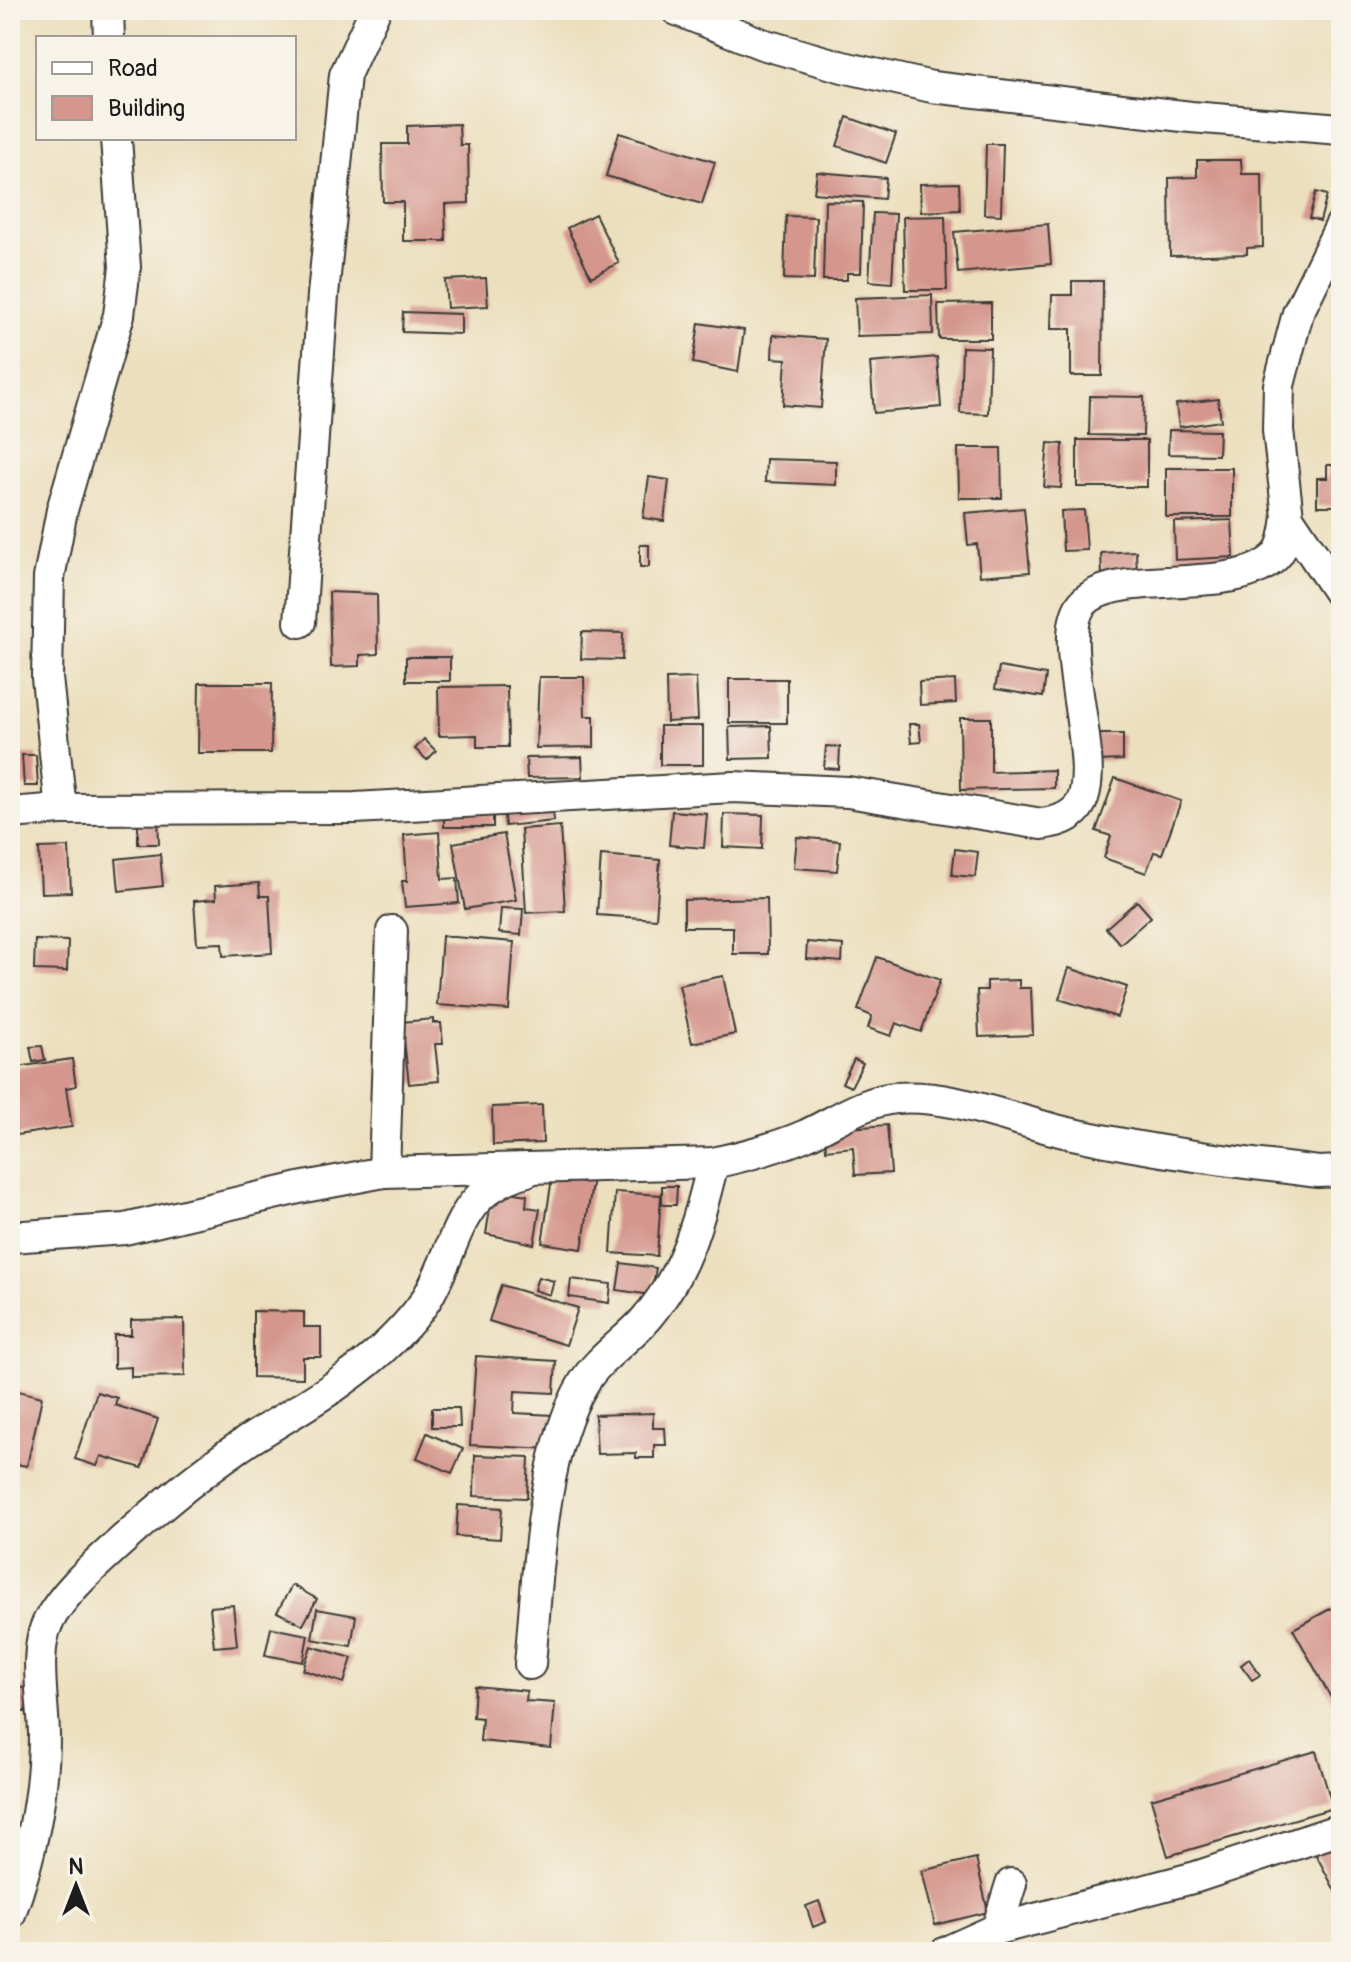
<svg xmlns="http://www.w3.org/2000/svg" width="1351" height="1962" font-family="Pangolin,sans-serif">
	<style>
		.building { fill: #d4968d }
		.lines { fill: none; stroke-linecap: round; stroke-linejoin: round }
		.street-casing { stroke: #3b3934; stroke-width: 34 }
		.street { stroke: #fff; stroke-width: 30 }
	</style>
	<rect width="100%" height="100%" fill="#f7f3e8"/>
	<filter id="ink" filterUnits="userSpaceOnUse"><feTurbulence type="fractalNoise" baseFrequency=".0125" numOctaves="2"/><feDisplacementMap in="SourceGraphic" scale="16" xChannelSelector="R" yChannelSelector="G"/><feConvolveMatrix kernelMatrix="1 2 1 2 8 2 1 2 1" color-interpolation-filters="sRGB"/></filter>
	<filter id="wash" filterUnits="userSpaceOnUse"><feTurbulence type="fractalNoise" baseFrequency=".006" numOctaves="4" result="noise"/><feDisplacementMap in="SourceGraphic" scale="32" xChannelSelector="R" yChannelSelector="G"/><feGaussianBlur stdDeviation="1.8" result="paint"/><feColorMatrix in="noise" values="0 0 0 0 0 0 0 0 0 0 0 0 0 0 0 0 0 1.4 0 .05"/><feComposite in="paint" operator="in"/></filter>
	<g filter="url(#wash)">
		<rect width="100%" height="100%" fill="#ecdfbe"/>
		<g id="blocks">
			<g class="building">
				<path d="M 847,117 L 896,134 L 886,163 L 837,146 Z"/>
				<path d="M 459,124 L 460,145 L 468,145 L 469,203 L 445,204 L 446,241 L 403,241 L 403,202 L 383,202 L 382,144 L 407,144 L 407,126 Z"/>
				<path d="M 619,133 L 715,162 L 702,204 L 606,176 Z"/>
				<path d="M 986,144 L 1003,144 L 1001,215 L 984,214 Z"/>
				<path d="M 1197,160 L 1241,160 L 1242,174 L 1262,174 L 1263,247 L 1247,248 L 1247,254 L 1170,256 L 1169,178 L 1197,177 Z"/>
				<path d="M 817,172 L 886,178 L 884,199 L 814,193 Z"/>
				<path d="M 959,183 L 960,210 L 921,212 L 920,184 Z"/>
				<path d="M 1316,192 L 1327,195 L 1320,221 L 1309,218 Z"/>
				<path d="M 825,201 L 863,202 L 861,273 L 847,273 L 847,280 L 823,280 Z"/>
				<path d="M 873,213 L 896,214 L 892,283 L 869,281 Z"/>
				<path d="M 595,214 L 619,263 L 591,277 L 567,228 Z"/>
				<path d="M 786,216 L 816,217 L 814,280 L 784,279 Z"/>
				<path d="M 945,216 L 947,290 L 905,290 L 903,217 Z"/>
				<path d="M 1048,224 L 1051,264 L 958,273 L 954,232 Z"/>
				<path d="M 486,278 L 488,306 L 447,308 L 445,280 Z"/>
				<path d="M 1072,281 L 1103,281 L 1102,376 L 1071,376 L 1071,329 L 1051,329 L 1052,295 L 1072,295 Z"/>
				<path d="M 932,295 L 933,334 L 857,336 L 855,298 Z"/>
				<path d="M 991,303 L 991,339 L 939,339 L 938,304 Z"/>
				<path d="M 403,312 L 461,314 L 461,334 L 402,332 Z"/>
				<path d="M 699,323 L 744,330 L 738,372 L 693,363 Z"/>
				<path d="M 773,335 L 826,339 L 821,408 L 783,405 L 786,359 L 772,358 Z"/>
				<path d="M 962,347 L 990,348 L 988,414 L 960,413 Z"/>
				<path d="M 937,357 L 941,407 L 874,413 L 870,363 Z"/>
				<path d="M 1090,396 L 1144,397 L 1143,436 L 1089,435 Z"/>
				<path d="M 1218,399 L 1221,421 L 1179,427 L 1176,404 Z"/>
				<path d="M 1169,430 L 1219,431 L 1218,455 L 1168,454 Z"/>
				<rect x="1077" y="440" width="70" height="47"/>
				<path d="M 1048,443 L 1063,444 L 1061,488 L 1044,487 Z"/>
				<path d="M 958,448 L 1001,448 L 1002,498 L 959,498 Z"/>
				<path d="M 766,459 L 836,461 L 836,485 L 765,482 Z"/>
				<path d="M 1327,465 L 1341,465 L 1341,506 L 1317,506 L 1317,478 L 1327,478 Z"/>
				<rect x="1166" y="468" width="66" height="49"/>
				<path d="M 649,477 L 669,480 L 664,521 L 643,518 Z"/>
				<path d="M 1024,508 L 1030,572 L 980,576 L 977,544 L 968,545 L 965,513 Z"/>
				<path d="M 1084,510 L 1087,550 L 1063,551 L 1061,511 Z"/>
				<path d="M 1232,520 L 1234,557 L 1175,560 L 1174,522 Z"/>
				<rect x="640" y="545" width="9" height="22"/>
				<path d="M 1136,551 L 1137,575 L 1102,576 L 1101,553 Z"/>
				<path d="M 329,592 L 377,594 L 378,654 L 360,655 L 360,666 L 331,667 Z"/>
				<path d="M 582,632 L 623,633 L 622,660 L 581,659 Z"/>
				<rect x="406" y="657" width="44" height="24"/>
				<path d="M 999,667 L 1046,675 L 1043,697 L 995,689 Z"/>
				<path d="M 539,677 L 584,677 L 585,716 L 594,716 L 594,747 L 536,748 Z"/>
				<path d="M 696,678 L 698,720 L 667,722 L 666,679 Z"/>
				<rect x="729" y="679" width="58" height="44"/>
				<path d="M 955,680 L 956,703 L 920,705 L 919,682 Z"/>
				<path d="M 199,683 L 272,683 L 271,753 L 198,753 Z"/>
				<path d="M 507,686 L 508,747 L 477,747 L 477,735 L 439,736 L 438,687 Z"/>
				<path d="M 960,718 L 991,718 L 991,772 L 1054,770 L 1054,788 L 961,790 Z"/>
				<path d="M 909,724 L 919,724 L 921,742 L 911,743 Z"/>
				<rect x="660" y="726" width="43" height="39"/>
				<path d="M 771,726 L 772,758 L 730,759 L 729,727 Z"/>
				<path d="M 1096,734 L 1123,734 L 1123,760 L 1096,761 Z"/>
				<path d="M 424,739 L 436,751 L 427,760 L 415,749 Z"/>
				<path d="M 826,746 L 840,747 L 839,769 L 824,768 Z"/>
				<path d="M 22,755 L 36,755 L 38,786 L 24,786 Z"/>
				<path d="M 582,757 L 583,777 L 527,778 L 526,758 Z"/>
				<path d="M 1115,778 L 1181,801 L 1162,854 L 1154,852 L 1146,873 L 1104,858 L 1111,836 L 1096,831 Z"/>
				<path d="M 552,801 L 554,821 L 505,826 L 503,806 Z"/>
				<rect x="444" y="808" width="49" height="19"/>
				<path d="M 672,811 L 707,814 L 704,848 L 669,845 Z"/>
				<path d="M 724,814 L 763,815 L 762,849 L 723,847 Z"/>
				<path d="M 138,817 L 158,817 L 159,844 L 138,844 Z"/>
				<path d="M 560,826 L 565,911 L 526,913 L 521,829 Z"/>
				<path d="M 439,832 L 442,879 L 457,878 L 459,903 L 405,907 L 402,881 L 407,881 L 404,835 Z"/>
				<path d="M 504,834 L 516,900 L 465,909 L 453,843 Z"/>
				<path d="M 797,837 L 840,841 L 837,871 L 794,868 Z"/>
				<path d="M 69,847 L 71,892 L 41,893 L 39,848 Z"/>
				<path d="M 955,849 L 978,852 L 975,877 L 952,875 Z"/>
				<path d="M 160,854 L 163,886 L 119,891 L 116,859 Z"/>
				<path d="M 601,855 L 660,860 L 656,919 L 597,915 Z"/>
				<path d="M 259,883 L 260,896 L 269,896 L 272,953 L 223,956 L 222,943 L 197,944 L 194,901 L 216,899 L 215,886 Z"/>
				<path d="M 767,898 L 768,954 L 733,954 L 733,927 L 684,927 L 684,900 Z"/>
				<path d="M 1137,901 L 1151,917 L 1120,944 L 1106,928 Z"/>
				<path d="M 501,908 L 523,909 L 521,935 L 499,933 Z"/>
				<path d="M 442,936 L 514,942 L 509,1010 L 437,1005 Z"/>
				<path d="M 35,940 L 68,941 L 67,971 L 34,970 Z"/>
				<path d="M 807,942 L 843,945 L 842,962 L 806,959 Z"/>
				<path d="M 877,957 L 940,980 L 921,1032 L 896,1023 L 891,1036 L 868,1028 L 872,1016 L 858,1010 Z"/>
				<path d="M 1069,968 L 1127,987 L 1117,1017 L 1059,999 Z"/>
				<path d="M 723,976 L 735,1034 L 692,1043 L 679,985 Z"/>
				<path d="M 1019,980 L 1019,988 L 1031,988 L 1033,1035 L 979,1037 L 977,990 L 987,990 L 987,981 Z"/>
				<path d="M 433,1019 L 433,1023 L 441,1023 L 443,1044 L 435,1044 L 439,1081 L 409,1084 L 402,1022 Z"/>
				<path d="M 42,1046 L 45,1060 L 33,1062 L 30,1047 Z"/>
				<path d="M 72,1059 L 76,1086 L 66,1088 L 72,1127 L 16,1135 L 10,1068 Z"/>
				<path d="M 854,1059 L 863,1063 L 851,1087 L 842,1083 Z"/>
				<path d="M 542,1105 L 543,1143 L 493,1145 L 492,1107 Z"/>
				<path d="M 887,1125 L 891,1173 L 855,1175 L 853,1147 L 826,1150 L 825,1130 Z"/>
				<path d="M 553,1172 L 593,1178 L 582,1249 L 542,1243 Z"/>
				<path d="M 662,1186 L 677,1186 L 676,1205 L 662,1205 Z"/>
				<path d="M 493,1189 L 527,1195 L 526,1207 L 540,1209 L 534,1244 L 486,1234 Z"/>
				<path d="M 615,1192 L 661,1195 L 657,1256 L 611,1253 Z"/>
				<path d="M 621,1263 L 656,1268 L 651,1295 L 617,1290 Z"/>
				<path d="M 538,1277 L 554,1281 L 550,1295 L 534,1290 Z"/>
				<path d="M 571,1279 L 611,1284 L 609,1303 L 569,1297 Z"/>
				<path d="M 501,1285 L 578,1308 L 566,1345 L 489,1321 Z"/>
				<path d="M 253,1311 L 304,1312 L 304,1327 L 321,1327 L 321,1357 L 303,1357 L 303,1378 L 253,1377 Z"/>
				<path d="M 184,1319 L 185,1376 L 131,1377 L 131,1367 L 114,1368 L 114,1335 L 131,1335 L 131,1320 Z"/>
				<path d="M 476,1356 L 556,1361 L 554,1393 L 515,1391 L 514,1413 L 553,1415 L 551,1449 L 470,1445 Z"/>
				<path d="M 10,1389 L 42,1397 L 27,1466 L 10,1463 Z"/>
				<path d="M 97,1392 L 117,1398 L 115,1405 L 158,1419 L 142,1468 L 101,1456 L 97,1466 L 75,1459 Z"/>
				<path d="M 432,1408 L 459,1408 L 460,1427 L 432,1427 Z"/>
				<path d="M 653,1413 L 653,1428 L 665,1428 L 666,1445 L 654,1445 L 654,1458 L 636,1458 L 636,1453 L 597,1454 L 595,1415 Z"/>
				<path d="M 427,1433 L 463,1449 L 452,1473 L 417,1458 Z"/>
				<path d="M 475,1455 L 529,1457 L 527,1498 L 474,1496 Z"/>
				<path d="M 458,1505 L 502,1508 L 500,1539 L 456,1536 Z"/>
				<path d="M 292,1585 L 317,1599 L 303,1625 L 277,1612 Z"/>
				<path d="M 1341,1603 L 1341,1716 L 1293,1629 Z"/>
				<path d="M 233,1605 L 237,1645 L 214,1647 L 210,1607 Z"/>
				<path d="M 317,1609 L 356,1616 L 351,1646 L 312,1639 Z"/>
				<path d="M 271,1628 L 308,1635 L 303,1662 L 265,1655 Z"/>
				<path d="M 311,1646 L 352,1658 L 344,1683 L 303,1670 Z"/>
				<path d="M 1249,1659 L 1260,1675 L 1252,1680 L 1241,1665 Z"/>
				<path d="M 13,1686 L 29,1689 L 25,1712 L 10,1709 Z"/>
				<path d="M 475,1686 L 527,1691 L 526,1701 L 555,1703 L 551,1748 L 480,1741 L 482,1718 L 473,1717 Z"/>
				<path d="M 1316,1751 L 1333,1808 L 1168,1856 L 1151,1799 Z"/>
				<path d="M 1336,1842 L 1341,1851 L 1341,1902 L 1315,1853 Z"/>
				<path d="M 976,1858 L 988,1912 L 935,1925 L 922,1871 Z"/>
				<path d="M 819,1901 L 826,1922 L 813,1927 L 806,1906 Z"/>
			</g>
		</g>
	</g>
	<g filter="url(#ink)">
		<use href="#blocks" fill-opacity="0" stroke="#3b3934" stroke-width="2"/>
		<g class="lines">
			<defs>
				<g id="street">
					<path d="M 108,10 L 109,38"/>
					<path d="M 677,10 L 762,44 L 843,67 L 932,87 L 1191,117 L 1341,129"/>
					<path d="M 1341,225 L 1298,313 L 1279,385 L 1278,430 L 1288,517 L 1341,596"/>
					<path d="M 300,622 L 323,295 L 345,75 L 375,10"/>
					<path d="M 61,809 L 47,678 L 49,578 L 62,510 L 119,315 L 125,267 L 116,138"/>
					<path d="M 10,813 L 61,809 L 355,808 L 733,787 L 848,792 L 1042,824 C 1054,822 1065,820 1075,811 C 1111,778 1050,640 1083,603 C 1116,566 1232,598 1275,557 C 1285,547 1286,530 1288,517"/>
					<path d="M 384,1172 L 392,931"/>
					<path d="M 10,1237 L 125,1229 L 299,1188 L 384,1172 L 713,1163 C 745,1156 776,1148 806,1135 C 834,1122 864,1101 895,1098 C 955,1093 1015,1122 1073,1134 C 1154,1152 1235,1162 1318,1172 L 1341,1171"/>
					<path d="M 530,1664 C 538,1580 540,1456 583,1384 C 597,1360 623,1343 642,1323 C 684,1277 699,1222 713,1163"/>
					<path d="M 10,1914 C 30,1860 44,1795 44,1736 C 44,1705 33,1651 48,1622 C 63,1593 92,1568 116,1546 C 158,1508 202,1471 249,1440 C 298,1409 351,1381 392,1340 C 405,1327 422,1308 430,1293 C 460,1238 457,1191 527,1171"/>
					<path d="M 997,1929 L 1011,1884"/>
					<path d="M 946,1952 L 997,1929 L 1196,1877 L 1341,1829"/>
				</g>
			</defs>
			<use href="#street" class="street-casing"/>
			<use href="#street" class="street"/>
		</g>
	</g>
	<rect width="1351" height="1962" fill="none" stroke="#f7f3e8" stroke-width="40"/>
	<rect x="36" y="36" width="260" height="104" fill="#f7f3e8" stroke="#9f9d96" stroke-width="2"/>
	<rect x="52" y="62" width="40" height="12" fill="#ffffff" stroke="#9f9d96" stroke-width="2"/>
	<text x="108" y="76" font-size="24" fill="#1c1c1c">Road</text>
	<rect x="52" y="96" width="40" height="24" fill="#d4968d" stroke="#9f9d96" stroke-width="2"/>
	<text x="108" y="116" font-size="24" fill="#1c1c1c">Building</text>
	<g transform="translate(76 1886)" stroke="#f7f3e8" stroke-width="6" paint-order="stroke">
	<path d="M0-6L14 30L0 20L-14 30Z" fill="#1c1c1c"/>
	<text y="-12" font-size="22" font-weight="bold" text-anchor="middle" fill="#1c1c1c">N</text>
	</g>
</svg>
